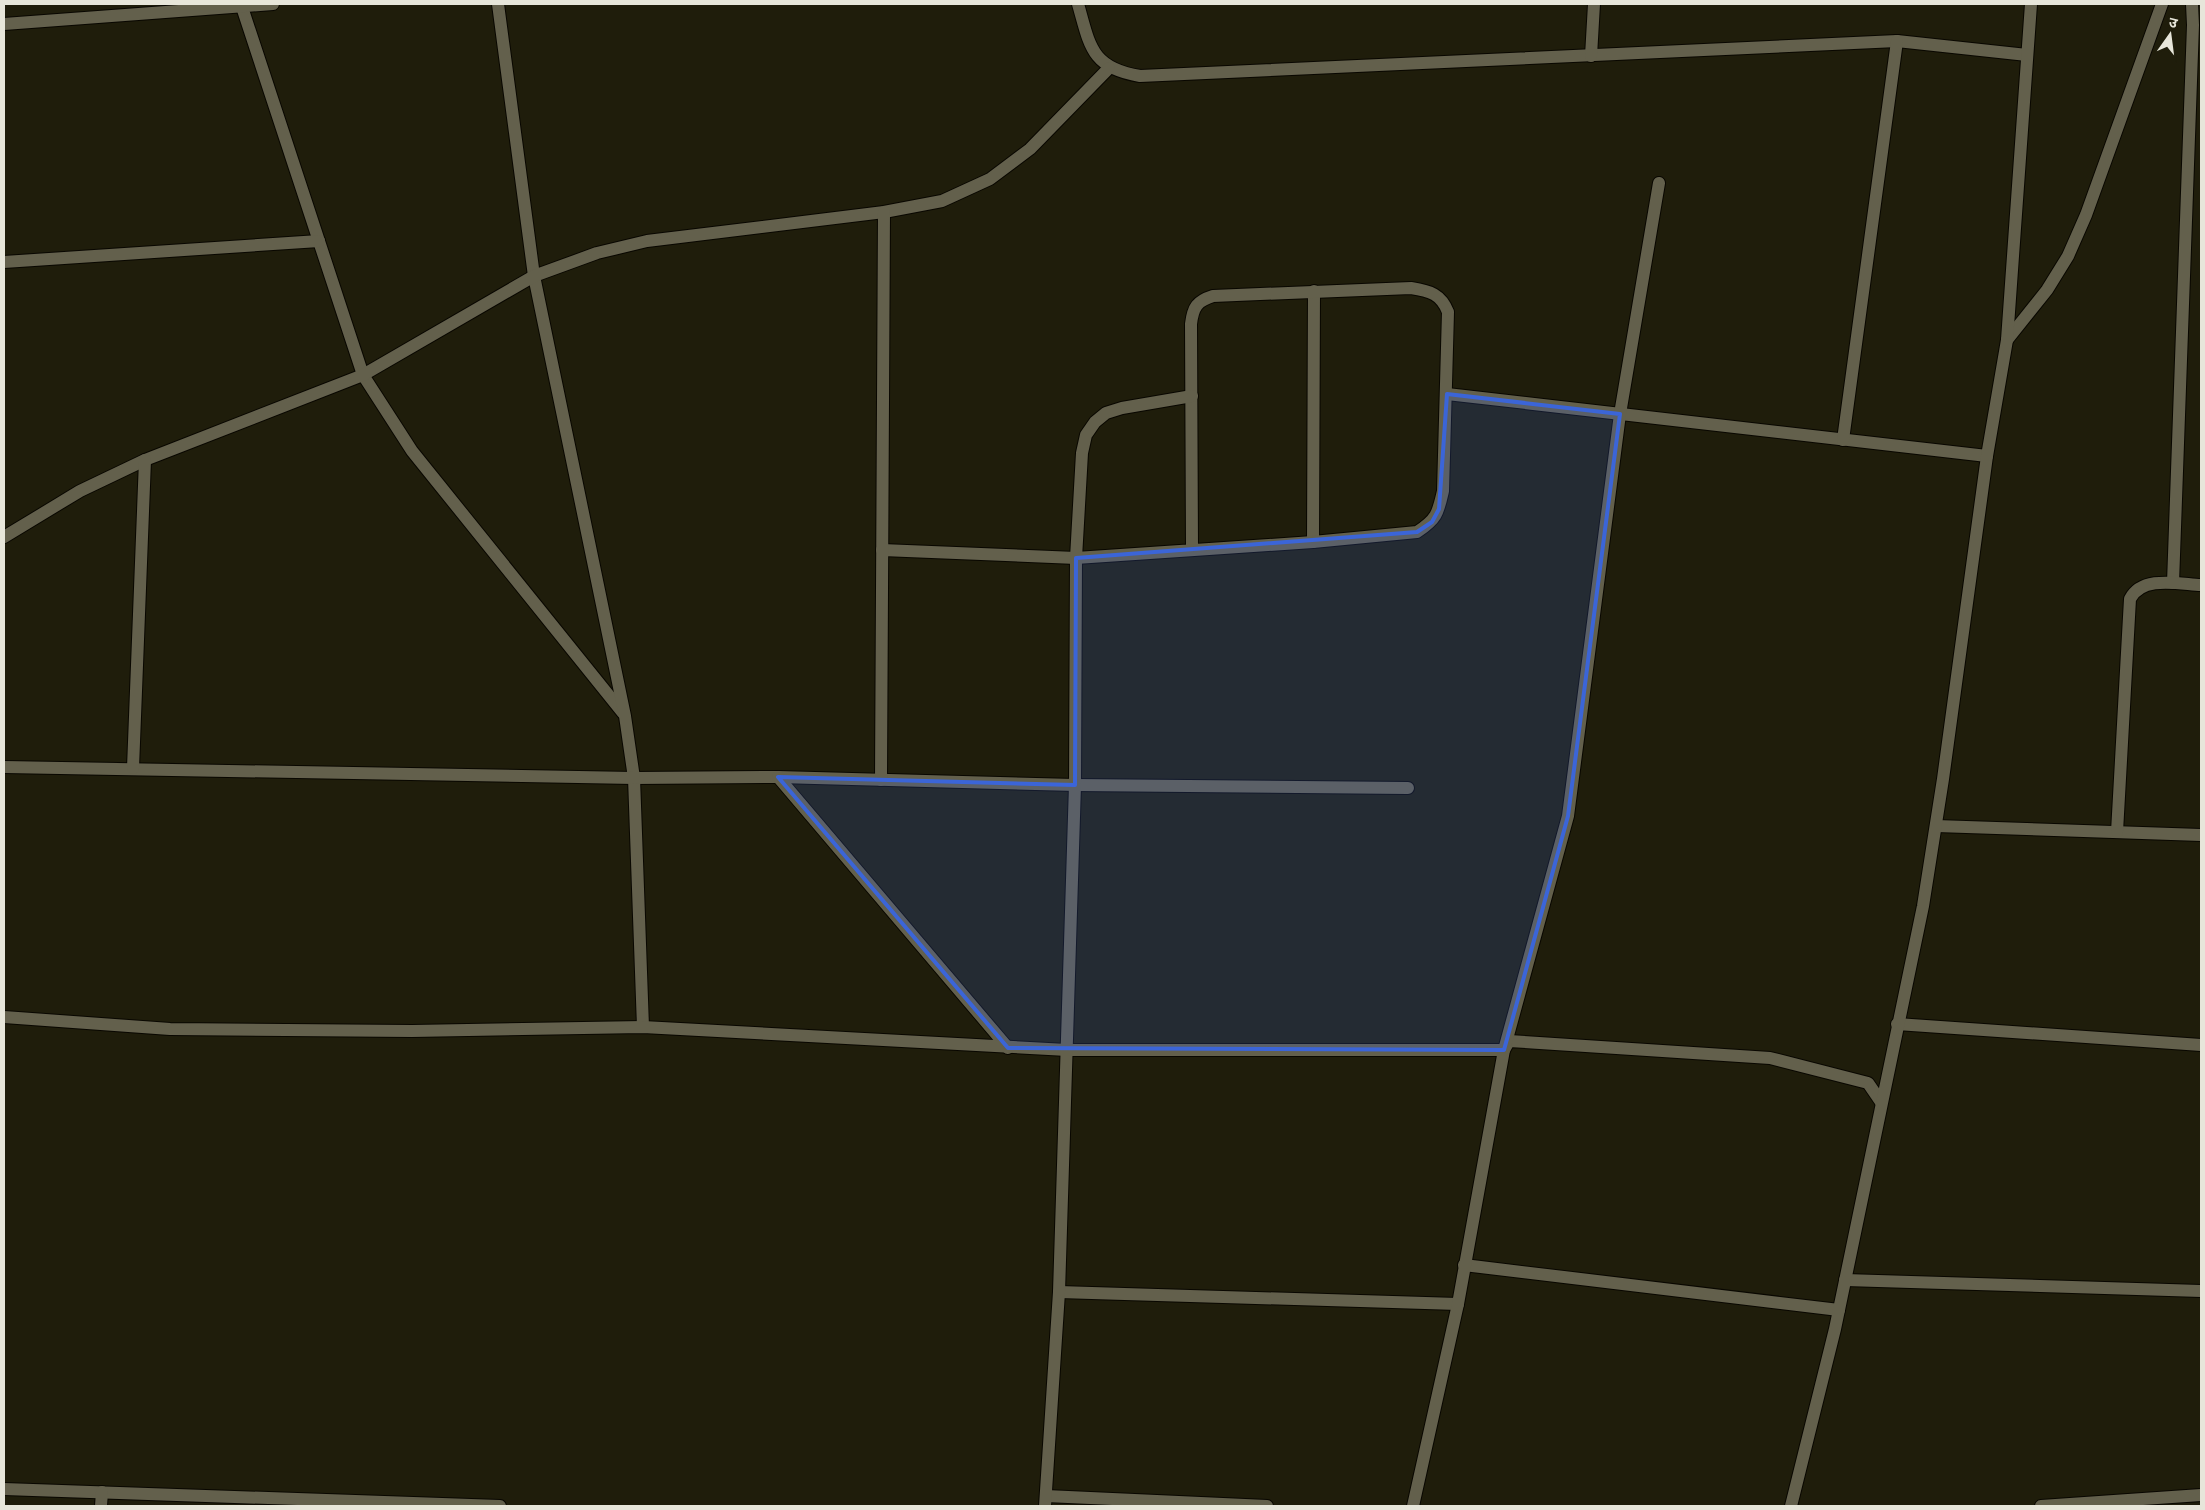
<svg xmlns="http://www.w3.org/2000/svg" width="2205" height="1510" font-family="Rubik,'Noto Sans Devanagari',sans-serif">
	<style>
		.lines { fill: none; stroke-linecap: round; stroke-linejoin: round }
		.minor-casing { stroke: #090700; stroke-width: 14 }
		.minor { stroke: #63604c; stroke-width: 12 }
		.marked { fill: #3b65d8; fill-opacity: 0.2; stroke: #3b65d8; stroke-width: 4; stroke-linejoin: round }
	</style>
	<rect width="100%" height="100%" fill="#1f1d0b"/>
	<g class="lines">
		<defs>
			<g id="minor">
				<path d="M 241,4 L 363,375 L 412,451 L 623,713"/>
				<path d="M 498,4 L 534,276 L 625,716 L 634,778 L 643,1027"/>
				<path d="M 1078,4 C 1090,46 1091,68 1140,76 L 1897,41 L 2027,55"/>
				<path d="M 4,24 L 273,4"/>
				<path d="M 1591,56 L 1594,4"/>
				<path d="M 4,262 L 319,241"/>
				<path d="M 2007,340 L 2047,290 L 2068,256 L 2086,215 L 2162,4"/>
				<path d="M 1447,394 L 1987,456"/>
				<path d="M 1843,440 L 1897,41"/>
				<path d="M 4,537 L 80,491 L 145,460 L 363,375 L 534,276 L 597,253 L 647,241 L 884,212 L 942,201 L 990,179 L 1030,149 L 1109,68"/>
				<path d="M 1313,542 L 1314,291"/>
				<path d="M 882,550 L 1076,558 L 1313,542 L 1417,532 C 1437,519 1438,513 1443,491 L 1448,312 C 1441,294 1430,291 1411,288 L 1213,296 C 1197,301 1193,307 1191,324 L 1192,550"/>
				<path d="M 2173,583 L 2193,25 L 2192,4"/>
				<path d="M 4,767 L 634,778 L 778,777 L 1075,785 L 1408,788"/>
				<path d="M 133,768 L 145,460"/>
				<path d="M 778,777 L 1008,1048"/>
				<path d="M 881,780 L 884,212"/>
				<path d="M 1936,826 L 2201,835"/>
				<path d="M 2117,832 L 2130,599 C 2142,575 2179,584 2201,585"/>
				<path d="M 4,1017 L 170,1029 L 412,1031 L 643,1027 L 1067,1050 L 1504,1050 L 1509,1041 L 1770,1058 L 1868,1083 L 1881,1102"/>
				<path d="M 1897,1024 L 2201,1045"/>
				<path d="M 1464,1265 L 1839,1310"/>
				<path d="M 1845,1280 L 2201,1291"/>
				<path d="M 1059,1292 L 1458,1304"/>
				<path d="M 4,1489 L 500,1506"/>
				<path d="M 1046,1496 L 1267,1506"/>
				<path d="M 101,1506 L 102,1492"/>
				<path d="M 1045,1506 L 1059,1292 L 1075,785 L 1076,558 L 1082,453 L 1086,435 L 1095,422 L 1106,413 L 1122,408 L 1192,396"/>
				<path d="M 1413,1506 L 1458,1304 L 1504,1050 L 1568,816 L 1620,414 L 1659,183"/>
				<path d="M 1791,1506 L 1835,1329 L 1923,906 L 1943,779 L 1987,456 L 2007,340 L 2031,4"/>
				<path d="M 2041,1506 L 2201,1495"/>
			</g>
		</defs>
		<use href="#minor" class="minor-casing"/>
		<use href="#minor" class="minor"/>
	</g>
	<path class="marked" d="M 1447,394 L 1620,414 L 1568,816 L 1504,1050 L 1008,1048 L 778,777 L 1075,785 L 1076,558 L 1417,532 L 1432,522 L 1439,509 Z"/>
	<rect width="2205" height="1510" fill="none" stroke="#e7e6da" stroke-width="10"/>
	<g transform="translate(2170 35) rotate(14)" stroke="#1f1d0b" stroke-width="4" paint-order="stroke">
	<path d="M0-4L9 19L0 12L-9 19Z" fill="#e7e6da"/>
	<text y="-8" font-size="14" font-weight="bold" text-anchor="middle" fill="#e7e6da">उ</text>
	</g>
</svg>
